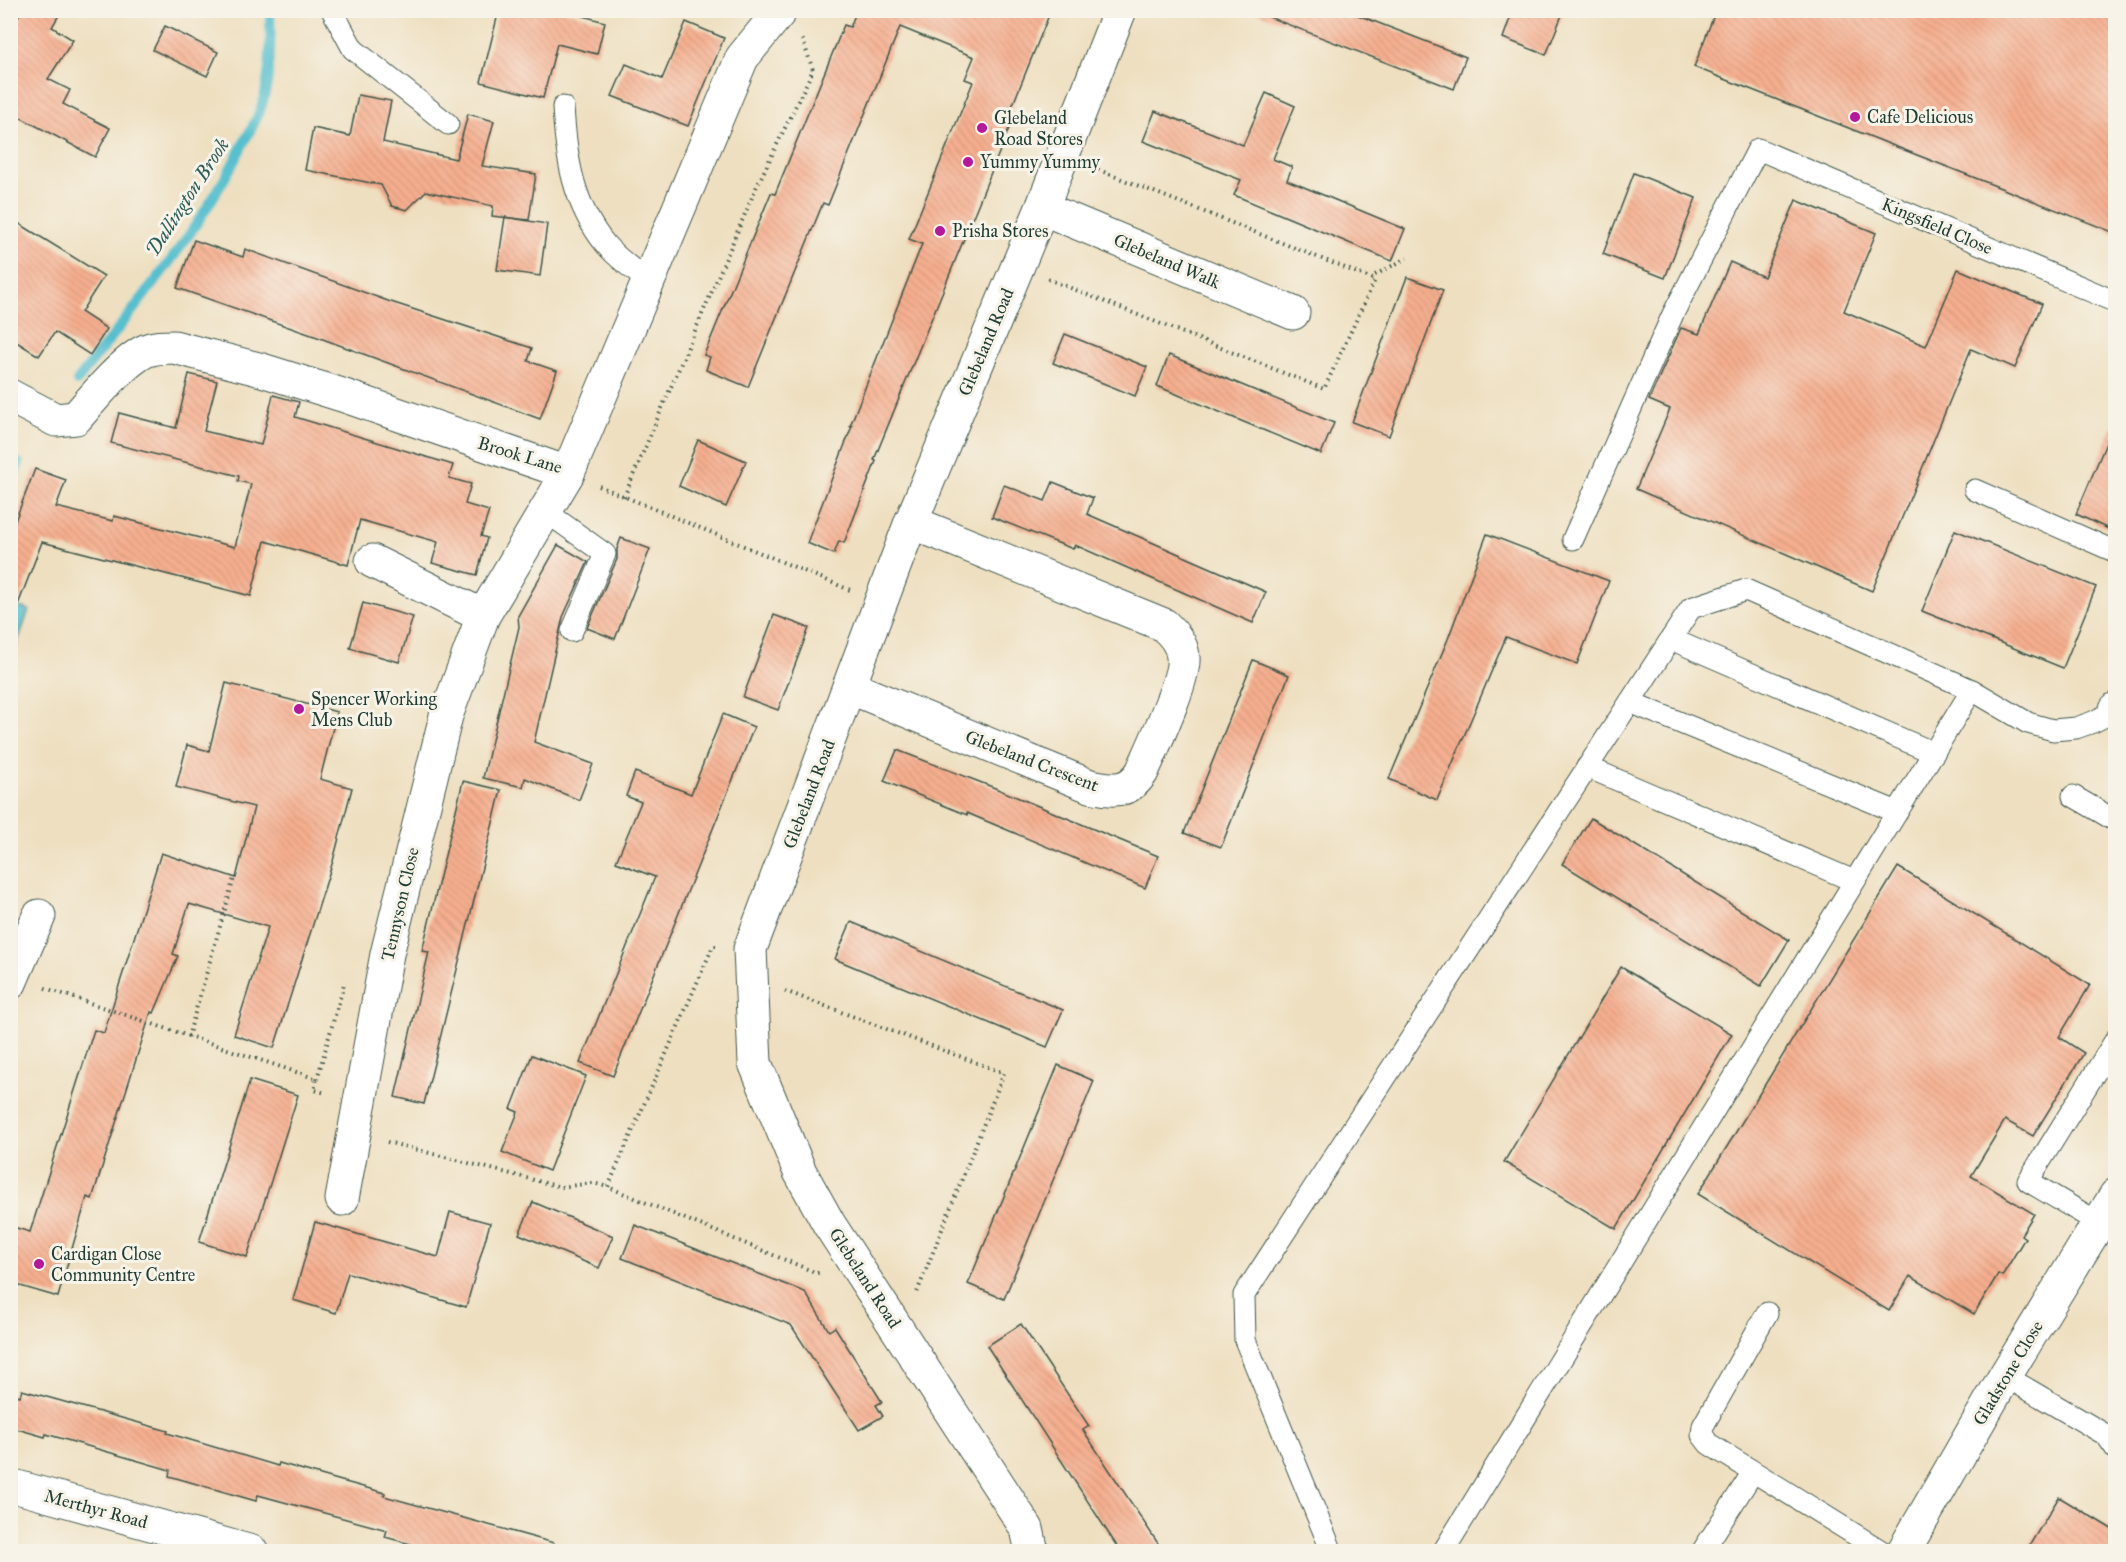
<svg xmlns="http://www.w3.org/2000/svg" width="2126" height="1562" font-family="'IM FELL Great Primer',serif">
	<style>
		.water { fill: url(#water-ripples); stroke: #3a7e82; stroke-width: 1.5 }
		.lines { fill: none; stroke-linecap: round; stroke-linejoin: round }
		.stream { stroke: #55c0cf; stroke-width: 10 }
		.building { fill: url(#building-back-hatch) }
		.service-casing { stroke: #3e5549; stroke-width: 23 }
		.minor-casing { stroke: #3e5549; stroke-width: 35 }
		.path { stroke: #3e5549; stroke-width: 4; stroke-dasharray: 1.5 4.5; stroke-linecap: butt }
		.service { stroke: #fff; stroke-width: 21 }
		.minor { stroke: #fff; stroke-width: 33 }
		.poi-dot { fill: #b5179e; stroke: #f7f3e8; stroke-width: 2 }
		.labels { text-anchor: middle; stroke-width: 6; stroke-linejoin: round; paint-order: stroke }
		.poi-label { font-size: 18px; fill: #1f3d34; stroke: #f7f3e8; text-anchor: start }
		.street-label { font-size: 18px; fill: #1f3d34; stroke: #f7f3e8 }
		.water-label { font-size: 20px; font-style: italic; fill: #2c5e5b; stroke: #f7f3e8 }
	</style>
	<defs>
		<pattern id="water-ripples" width="26" height="14" patternUnits="userSpaceOnUse" patternTransform="scale(1.5)"><rect width="26" height="14" fill="#55c0cf"/><path d="M2 4q2-2 4 0t4 0M15 11q2-2 4 0t4 0" fill="none" stroke="#469da9"/></pattern>
		<pattern id="building-back-hatch" width="6" height="6" patternUnits="userSpaceOnUse" patternTransform="scale(1.5)"><rect width="6" height="6" fill="#f6af8f"/><path d="M-1 5l2 2M0 0l6 6M5-1l2 2" fill="none" stroke="#d2977c"/></pattern>
	</defs>
	<rect width="100%" height="100%" fill="#f7f3e8"/>
	<filter id="ink" filterUnits="userSpaceOnUse"><feTurbulence type="fractalNoise" baseFrequency=".0167" numOctaves="2"/><feDisplacementMap in="SourceGraphic" scale="12" xChannelSelector="R" yChannelSelector="G"/><feConvolveMatrix kernelMatrix="1 2 1 2 8 2 1 2 1" color-interpolation-filters="sRGB"/></filter>
	<filter id="wash" filterUnits="userSpaceOnUse"><feTurbulence type="fractalNoise" baseFrequency=".008" numOctaves="4" result="noise"/><feDisplacementMap in="SourceGraphic" scale="24" xChannelSelector="R" yChannelSelector="G"/><feGaussianBlur stdDeviation="1.35" result="paint"/><feColorMatrix in="noise" values="0 0 0 0 0 0 0 0 0 0 0 0 0 0 0 0 0 1.4 0 .05"/><feComposite in="paint" operator="in"/></filter>
	<g filter="url(#wash)">
		<rect width="100%" height="100%" fill="#eedfc0"/>
		<path class="water" d="M 10,604 L 29,610 L 15,650 L 11,648 Z"/>
		<g class="lines">
			<g class="stream">
				<path d="M 77,381 C 135,307 203,227 244,142 C 250,131 258,118 262,105 C 271,75 271,42 270,10"/>
				<path d="M 10,486 L 19,463"/>
			</g>
		</g>
		<g id="blocks">
			<g class="building">
				<path d="M 22,10 L 62,10 L 52,27 L 73,40 L 48,79 L 70,90 L 63,104 L 110,128 L 95,157 L 10,112 L 10,29 Z"/>
				<path d="M 499,10 L 561,10 L 605,22 L 597,54 L 557,44 L 543,98 L 481,82 Z"/>
				<path d="M 857,10 L 1051,10 L 1007,119 L 1012,121 L 874,460 L 876,461 L 844,543 L 839,541 L 834,554 L 807,543 L 852,426 L 850,426 L 922,244 L 909,239 L 973,82 L 965,79 L 974,57 L 900,27 L 828,205 L 823,203 L 748,387 L 706,370 L 710,357 L 704,355 L 771,193 L 775,194 L 844,25 L 850,27 Z"/>
				<path d="M 1257,10 L 1345,10 L 1466,57 L 1454,89 L 1256,12 Z"/>
				<path d="M 1513,10 L 1564,10 L 1546,55 L 1503,38 Z"/>
				<path d="M 1716,10 L 2115,10 L 2115,233 L 1694,67 Z"/>
				<path d="M 686,22 L 724,38 L 688,126 L 612,96 L 626,64 L 662,79 Z"/>
				<path d="M 165,26 L 218,52 L 207,76 L 153,50 Z"/>
				<path d="M 1266,93 L 1295,106 L 1273,159 L 1292,167 L 1287,180 L 1405,229 L 1392,261 L 1234,195 L 1241,180 L 1143,141 L 1155,111 L 1243,145 Z"/>
				<path d="M 358,95 L 391,101 L 383,142 L 456,159 L 468,114 L 494,121 L 482,166 L 536,174 L 529,220 L 492,216 L 493,206 L 426,191 L 407,210 L 392,206 L 381,185 L 305,170 L 313,128 L 350,136 Z"/>
				<path d="M 1634,173 L 1696,198 L 1665,278 L 1603,254 Z"/>
				<path d="M 1796,200 L 1876,233 L 1844,311 L 1926,346 L 1958,269 L 2042,304 L 2015,368 L 1971,349 L 1872,591 L 1636,489 L 1670,409 L 1649,400 L 1681,328 L 1699,334 L 1730,262 L 1764,277 Z"/>
				<path d="M 505,217 L 547,224 L 540,276 L 497,270 Z"/>
				<path d="M 10,218 L 104,276 L 81,312 L 107,329 L 90,355 L 55,332 L 39,356 L 10,338 Z"/>
				<path d="M 194,240 L 243,257 L 245,249 L 388,301 L 532,348 L 528,361 L 557,371 L 540,419 L 320,338 L 177,288 Z"/>
				<path d="M 1407,277 L 1443,290 L 1389,436 L 1352,422 Z"/>
				<path d="M 1065,334 L 1147,367 L 1135,396 L 1053,363 Z"/>
				<path d="M 1169,355 L 1334,423 L 1321,454 L 1157,386 Z"/>
				<path d="M 189,374 L 217,381 L 204,431 L 261,445 L 273,395 L 299,402 L 295,417 L 453,465 L 449,478 L 471,484 L 465,504 L 489,511 L 481,536 L 487,538 L 477,575 L 432,563 L 438,542 L 360,520 L 348,565 L 265,541 L 251,596 L 42,542 L 13,618 L 10,618 L 10,534 L 35,469 L 66,480 L 56,507 L 113,521 L 114,516 L 235,547 L 251,484 L 238,481 L 239,476 L 111,443 L 119,413 L 176,428 Z"/>
				<path d="M 2115,422 L 2115,532 L 2076,514 Z"/>
				<path d="M 698,440 L 746,461 L 726,507 L 679,486 Z"/>
				<path d="M 1053,482 L 1093,498 L 1087,514 L 1266,592 L 1253,623 L 1075,545 L 1073,549 L 992,517 L 1004,485 L 1045,501 Z"/>
				<path d="M 1955,530 L 2096,587 L 2063,668 L 1922,611 Z"/>
				<path d="M 1487,534 L 1609,581 L 1577,664 L 1506,637 L 1437,800 L 1389,779 L 1448,639 Z"/>
				<path d="M 621,538 L 650,549 L 615,639 L 587,628 L 617,559 L 617,549 Z"/>
				<path d="M 558,545 L 588,562 L 563,617 L 534,742 L 593,764 L 579,800 L 525,778 L 523,787 L 483,778 L 519,627 L 518,616 Z"/>
				<path d="M 363,603 L 413,617 L 399,662 L 350,648 Z"/>
				<path d="M 774,615 L 809,628 L 778,710 L 743,697 Z"/>
				<path d="M 1253,660 L 1289,675 L 1221,847 L 1184,833 Z"/>
				<path d="M 226,683 L 337,712 L 320,779 L 352,788 L 333,861 L 274,1048 L 234,1035 L 268,927 L 189,904 L 173,954 L 178,956 L 154,1013 L 151,1012 L 92,1199 L 87,1197 L 58,1297 L 10,1283 L 10,1226 L 30,1232 L 94,1030 L 104,1033 L 161,853 L 236,878 L 254,807 L 176,787 L 187,745 L 209,751 Z"/>
				<path d="M 723,714 L 754,727 L 613,1076 L 580,1063 L 655,877 L 616,862 L 641,802 L 626,796 L 635,772 L 691,794 Z"/>
				<path d="M 897,750 L 995,788 L 1158,856 L 1145,888 L 967,813 L 967,815 L 884,781 Z"/>
				<path d="M 463,781 L 501,790 L 424,1104 L 395,1097 L 429,952 L 422,951 Z"/>
				<path d="M 1591,818 L 1789,940 L 1761,986 L 1562,864 Z"/>
				<path d="M 1898,867 L 2090,985 L 2059,1037 L 2084,1053 L 2033,1136 L 2005,1120 L 1971,1176 L 2034,1214 L 2021,1235 L 2025,1238 L 2002,1276 L 1998,1274 L 1974,1314 L 1910,1276 L 1889,1311 L 1698,1194 Z"/>
				<path d="M 851,922 L 1063,1010 L 1047,1047 L 835,959 Z"/>
				<path d="M 1621,967 L 1732,1034 L 1616,1229 L 1504,1162 Z"/>
				<path d="M 532,1055 L 586,1076 L 549,1171 L 502,1152 L 518,1112 L 511,1109 Z"/>
				<path d="M 1058,1065 L 1094,1081 L 1004,1299 L 968,1284 Z"/>
				<path d="M 250,1080 L 298,1095 L 247,1257 L 199,1242 Z"/>
				<path d="M 533,1202 L 613,1236 L 599,1268 L 519,1234 Z"/>
				<path d="M 450,1212 L 490,1223 L 466,1307 L 348,1273 L 336,1313 L 293,1300 L 315,1222 L 438,1257 Z"/>
				<path d="M 635,1225 L 805,1292 L 829,1331 L 835,1327 L 882,1402 L 876,1405 L 883,1416 L 859,1430 L 791,1325 L 622,1258 Z"/>
				<path d="M 1021,1324 L 1089,1426 L 1083,1430 L 1163,1551 L 1120,1551 L 987,1346 Z"/>
				<path d="M 22,1390 L 168,1431 L 167,1433 L 278,1466 L 279,1463 L 338,1480 L 385,1493 L 384,1496 L 554,1543 L 553,1551 L 436,1551 L 385,1537 L 387,1530 L 258,1495 L 256,1501 L 169,1476 L 170,1470 L 46,1434 L 45,1437 L 10,1427 L 10,1393 L 20,1396 Z"/>
				<path d="M 2059,1497 L 2115,1531 L 2115,1551 L 2026,1551 Z"/>
			</g>
		</g>
	</g>
	<g filter="url(#ink)">
		<use href="#blocks" fill-opacity="0" stroke="#3e5549" stroke-width="1.5"/>
		<g class="lines">
			<defs>
				<g id="service">
					<path d="M 332,10 L 353,49 L 448,124"/>
					<path d="M 563,107 C 566,157 573,205 606,245 C 618,259 634,270 648,281"/>
					<path d="M 1975,490 L 2116,552"/>
					<path d="M 545,511 L 605,554 L 572,631"/>
					<path d="M 1573,539 L 1673,314 L 1758,149 L 2116,302"/>
					<path d="M 1671,639 L 1934,753"/>
					<path d="M 1630,702 L 1897,812"/>
					<path d="M 1587,767 L 1854,881"/>
					<path d="M 2073,796 L 2116,821"/>
					<path d="M 2099,1223 L 2028,1181 L 2116,1039"/>
					<path d="M 1767,1313 L 1703,1426 L 1702,1435 L 1709,1444 L 1883,1552"/>
					<path d="M 2005,1376 L 2106,1435 L 2116,1449"/>
					<path d="M 1332,1552 L 1245,1340 L 1244,1295 L 1691,608 L 1746,590 L 1972,690 L 2028,723 L 2053,730 L 2076,728 L 2093,722 L 2115,711"/>
					<path d="M 1443,1552 L 1972,690"/>
					<path d="M 1702,1552 L 1753,1472"/>
				</g>
				<g id="minor">
					<path d="M 1042,208 L 1293,313"/>
					<path d="M 10,396 L 56,420 L 76,418 C 93,398 123,362 145,351 C 154,347 164,347 174,347 L 262,370 L 342,395 L 568,473"/>
					<path d="M 372,561 L 483,616"/>
					<path d="M 849,687 L 1090,786 C 1112,790 1128,794 1142,772 C 1152,749 1186,677 1183,657 C 1182,643 1173,634 1164,625 L 911,522"/>
					<path d="M 2116,709 L 2116,711"/>
					<path d="M 10,983 L 39,916"/>
					<path d="M 342,1199 L 387,954 L 446,716 L 483,616 L 568,473 L 742,58 L 781,10"/>
					<path d="M 10,1485 L 252,1552"/>
					<path d="M 1032,1552 L 1027,1529 L 829,1224 L 800,1172 L 755,1063 L 750,949 L 911,522 L 1042,208 L 1120,10"/>
					<path d="M 1903,1552 L 2005,1376 L 2116,1195"/>
				</g>
			</defs>
			<use href="#service" class="service-casing"/>
			<use href="#minor" class="minor-casing"/>
			<g class="path">
				<path d="M 1375,275 L 1407,258"/>
				<path d="M 1048,279 L 1324,389 L 1375,280 L 1094,168"/>
				<path d="M 599,486 L 850,590"/>
				<path d="M 624,497 L 756,188 L 813,70 L 802,38"/>
				<path d="M 716,946 L 713,946 L 608,1187 L 817,1273 L 821,1272"/>
				<path d="M 45,988 L 317,1079 L 314,1090 L 326,1093"/>
				<path d="M 785,991 L 1004,1073 L 916,1295"/>
				<path d="M 188,1037 L 234,878"/>
				<path d="M 317,1079 L 344,984"/>
				<path d="M 387,1142 L 561,1187 L 593,1183 L 608,1187"/>
			</g>
			<use href="#service" class="service"/>
			<use href="#minor" class="minor"/>
		</g>
	</g>
	<g class="poi-dot">
		<circle cx="1855" cy="117" r="6"/>
		<circle cx="982" cy="128" r="6"/>
		<circle cx="968" cy="162" r="6"/>
		<circle cx="940" cy="231" r="6"/>
		<circle cx="299" cy="709" r="6"/>
		<circle cx="39" cy="1264" r="6"/>
	</g>
	<g class="labels">
		<g class="poi-label">
			<text x="1867" y="123">Cafe Delicious</text>
			<text x="994" y="124">Glebeland<tspan x="994" dy="21">Road Stores</tspan></text>
			<text x="980" y="168">Yummy Yummy</text>
			<text x="952" y="237">Prisha Stores</text>
			<text x="311" y="705">Spencer Working<tspan x="311" dy="21">Mens Club</tspan></text>
			<text x="51" y="1260">Cardigan Close<tspan x="51" dy="21">Community Centre</tspan></text>
		</g>
		<g class="street-label">
			<text transform="translate(1937 226) rotate(23)" y="6">Kingsfield Close</text>
			<text transform="translate(1167 261) rotate(23)" y="6">Glebeland Walk</text>
			<text transform="translate(986 342) rotate(-67)" y="6">Glebeland Road</text>
			<text transform="translate(520 455) rotate(17)" y="6">Brook Lane</text>
			<text transform="translate(1032 761) rotate(21)" y="6">Glebeland Crescent</text>
			<text transform="translate(809 794) rotate(-69)" y="6">Glebeland Road</text>
			<text transform="translate(400 904) rotate(-77)" y="6">Tennyson Close</text>
			<text transform="translate(865 1278) rotate(57)" y="6">Glebeland Road</text>
			<text transform="translate(2008 1373) rotate(-59)" y="6">Gladstone Close</text>
			<text transform="translate(96 1509) rotate(15)" y="6">Merthyr Road</text>
		</g>
		<g class="water-label">
			<text transform="translate(187 197) rotate(-57)" y="7">Dallington Brook</text>
		</g>
	</g>
	<rect width="2126" height="1562" fill="none" stroke="#f7f3e8" stroke-width="36"/>
</svg>
